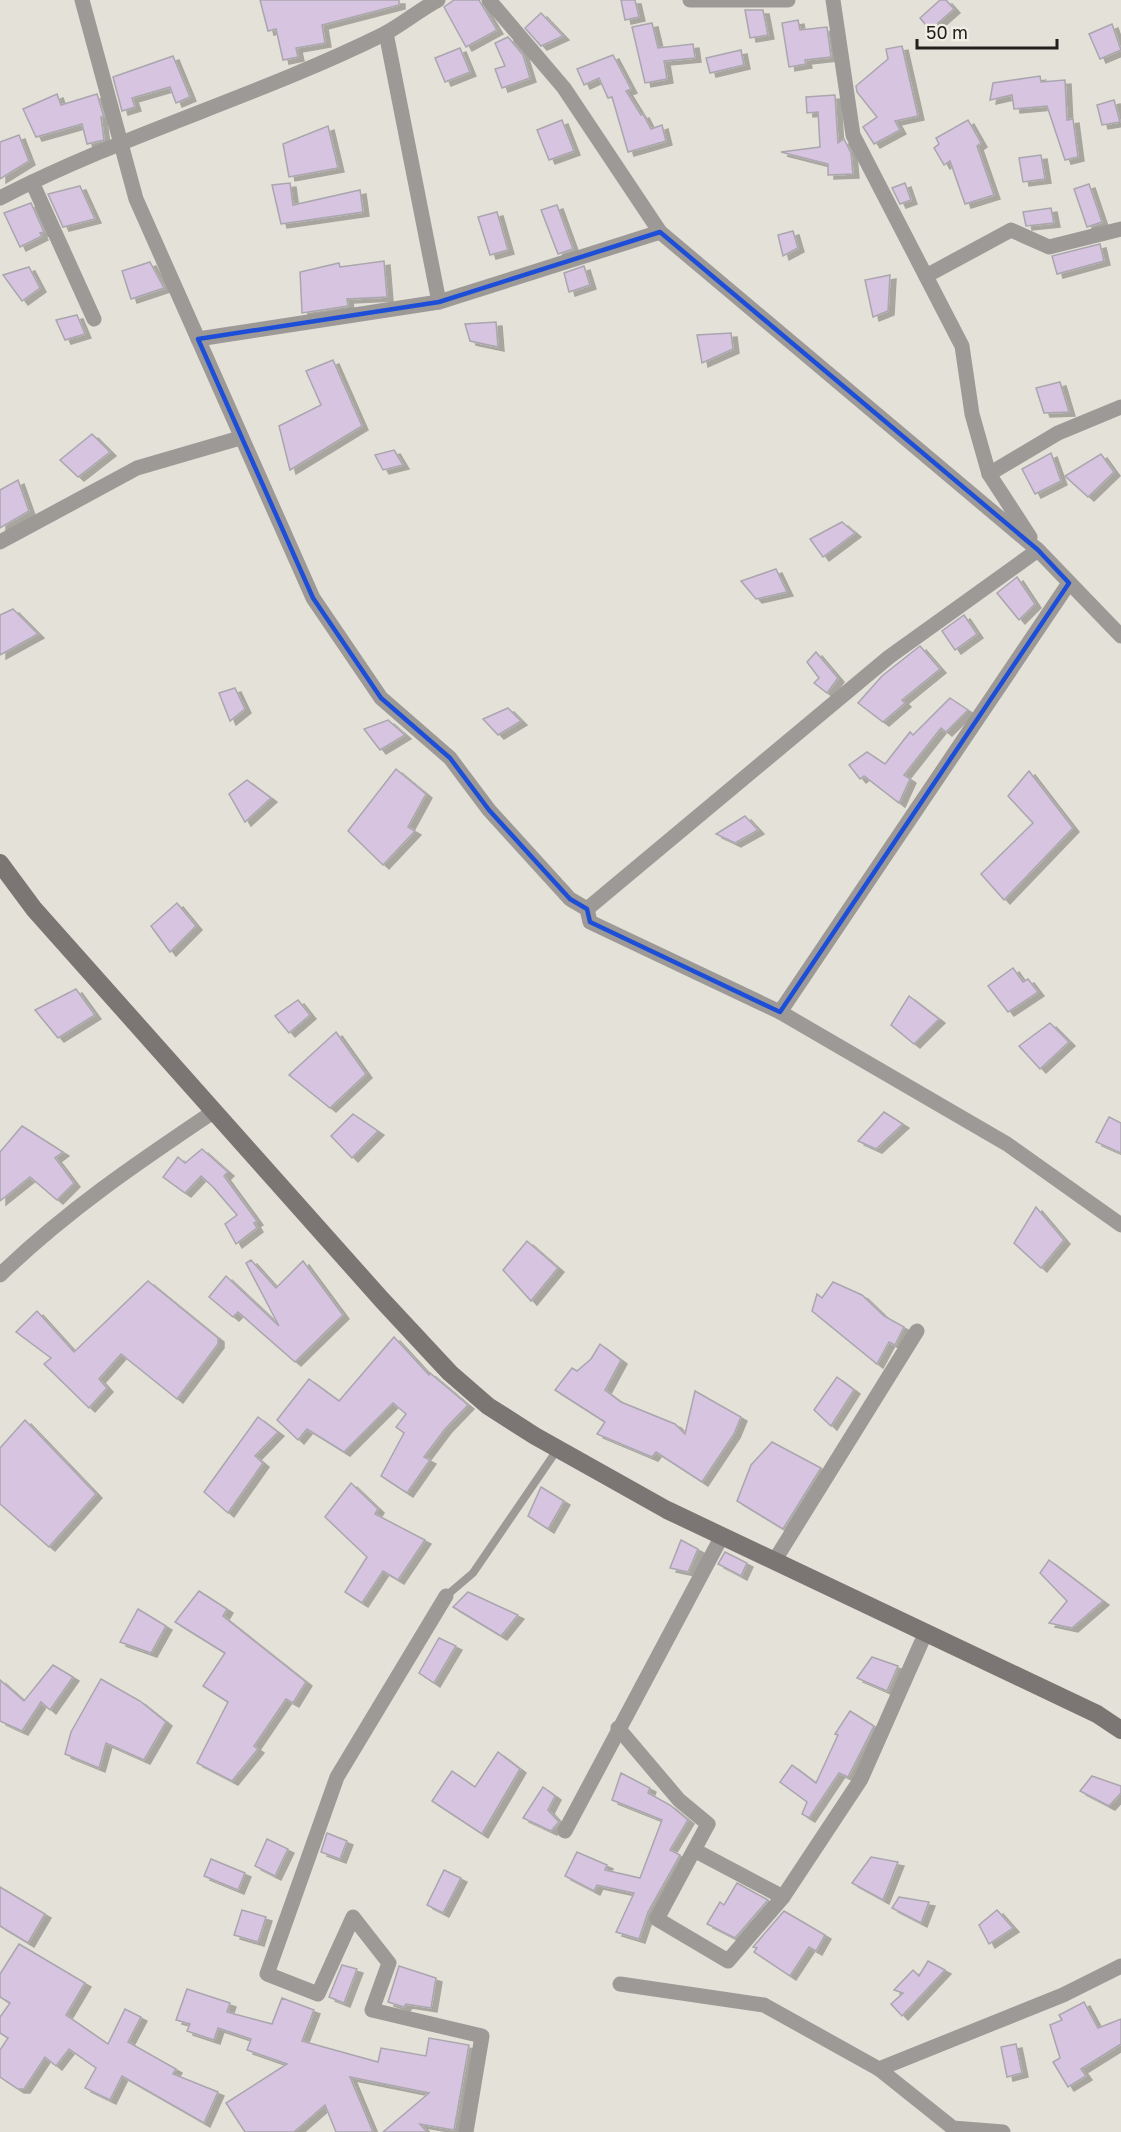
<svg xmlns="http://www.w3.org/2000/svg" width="1121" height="2132" font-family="'Golos Text',sans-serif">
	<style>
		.building { fill: #d6c4e0; stroke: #aaa6ad; stroke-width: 1.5; filter: url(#shadow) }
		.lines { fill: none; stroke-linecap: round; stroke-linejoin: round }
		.lane { stroke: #9d9997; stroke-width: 8 }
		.street { stroke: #9d9997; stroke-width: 15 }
		.secondary { stroke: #7b7673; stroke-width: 18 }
		.marked { fill: none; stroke: #1d4ed8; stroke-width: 4.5; stroke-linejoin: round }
	</style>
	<defs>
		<filter id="shadow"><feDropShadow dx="6" dy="4" stdDeviation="0" flood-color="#0004"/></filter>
	</defs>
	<rect width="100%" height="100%" fill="#e4e1d8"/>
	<g class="building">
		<path d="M 260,0 L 399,0 L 399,5 L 322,25 L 325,43 L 296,48 L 298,57 L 283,60 L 276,29 L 268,31 Z"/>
		<path d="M 454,0 L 479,0 L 497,30 L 466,47 L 444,7 Z"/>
		<path d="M 621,0 L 635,0 L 639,17 L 625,20 Z"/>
		<path d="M 940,0 L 946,0 L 954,9 L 930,30 L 920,18 Z"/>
		<path d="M 745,10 L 763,10 L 768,35 L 750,38 Z"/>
		<path d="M 541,13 L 563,36 L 541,46 L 525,28 Z"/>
		<path d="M 798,20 L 800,30 L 827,27 L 831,57 L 805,60 L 806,64 L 789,67 L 782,23 Z"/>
		<path d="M 652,23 L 658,48 L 693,44 L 695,58 L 664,61 L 667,79 L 645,83 L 632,27 Z"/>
		<path d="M 1112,24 L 1121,50 L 1100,59 L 1089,34 Z"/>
		<path d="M 508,37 L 523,55 L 530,78 L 502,88 L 495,69 L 505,66 L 495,43 Z"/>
		<path d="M 902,46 L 918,116 L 895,121 L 900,130 L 874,144 L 863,127 L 877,117 L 857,92 L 856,86 L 888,59 L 886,49 Z"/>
		<path d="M 460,48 L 470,72 L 445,82 L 435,58 Z"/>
		<path d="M 741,50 L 744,65 L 710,73 L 706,58 Z"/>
		<path d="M 613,55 L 631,89 L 626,91 L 641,115 L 643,114 L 651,129 L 662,125 L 666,141 L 628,152 L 612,97 L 608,98 L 599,78 L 584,85 L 577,69 Z"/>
		<path d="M 173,56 L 190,97 L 176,103 L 170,87 L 132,98 L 135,107 L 122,111 L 113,77 Z"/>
		<path d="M 1040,76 L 1041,82 L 1065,80 L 1067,120 L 1073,119 L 1078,157 L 1065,160 L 1047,106 L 1014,109 L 1012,95 L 990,100 L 993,83 Z"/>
		<path d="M 57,94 L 61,105 L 97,94 L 104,117 L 101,117 L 104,140 L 87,144 L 82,124 L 36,137 L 23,109 Z"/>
		<path d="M 835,95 L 838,143 L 844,139 L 851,153 L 853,174 L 828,175 L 828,164 L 781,152 L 820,147 L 818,112 L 807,113 L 806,97 Z"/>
		<path d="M 1114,100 L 1120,122 L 1102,125 L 1097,105 Z"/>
		<path d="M 562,120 L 574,151 L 549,160 L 537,130 Z"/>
		<path d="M 968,120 L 981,143 L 977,146 L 994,195 L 965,204 L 950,161 L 944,165 L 934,148 L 939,144 L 936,138 Z"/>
		<path d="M 328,126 L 338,168 L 289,177 L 283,144 Z"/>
		<path d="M 19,135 L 29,161 L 0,179 L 0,142 Z"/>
		<path d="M 1041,155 L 1045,179 L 1023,182 L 1019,158 Z"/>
		<path d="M 290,183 L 293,205 L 360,190 L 363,212 L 281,224 L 272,185 Z"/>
		<path d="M 905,183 L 911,200 L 900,204 L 892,188 Z"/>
		<path d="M 1089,184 L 1102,222 L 1087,227 L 1074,189 Z"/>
		<path d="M 80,186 L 95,219 L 63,227 L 48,194 Z"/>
		<path d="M 31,203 L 44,232 L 40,233 L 42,236 L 20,247 L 4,213 Z"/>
		<path d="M 557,205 L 573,249 L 558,254 L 541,210 Z"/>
		<path d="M 1051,208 L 1054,223 L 1026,226 L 1023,212 Z"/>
		<path d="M 497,212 L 508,250 L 490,255 L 478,217 Z"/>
		<path d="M 793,231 L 798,248 L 783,256 L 778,235 Z"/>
		<path d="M 1100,244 L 1104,261 L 1057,274 L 1052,256 Z"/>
		<path d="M 384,261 L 387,297 L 347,299 L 348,306 L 302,313 L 300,272 L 339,263 L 340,267 Z"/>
		<path d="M 150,262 L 164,288 L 131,299 L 122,271 Z"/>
		<path d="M 584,266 L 590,285 L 569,292 L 564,273 Z"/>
		<path d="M 29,267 L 40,288 L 22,301 L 3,275 Z"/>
		<path d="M 890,275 L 888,311 L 873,317 L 865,280 Z"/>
		<path d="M 77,315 L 85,334 L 65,340 L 56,320 Z"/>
		<path d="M 496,322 L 498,347 L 470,341 L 465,324 Z"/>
		<path d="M 731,333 L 733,349 L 702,363 L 697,335 Z"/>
		<path d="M 333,360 L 362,426 L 290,470 L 279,426 L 321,405 L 306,371 Z"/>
		<path d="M 1060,382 L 1069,412 L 1044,413 L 1036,388 Z"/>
		<path d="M 92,434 L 110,452 L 78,477 L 60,460 Z"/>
		<path d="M 394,450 L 403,465 L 383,470 L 375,455 Z"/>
		<path d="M 1051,453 L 1061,481 L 1035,494 L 1022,469 Z"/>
		<path d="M 1101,454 L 1114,472 L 1088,497 L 1065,476 Z"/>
		<path d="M 18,480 L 29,511 L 0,528 L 0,490 Z"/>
		<path d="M 842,522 L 855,533 L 823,557 L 810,539 Z"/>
		<path d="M 776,569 L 787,592 L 756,599 L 741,581 Z"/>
		<path d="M 1017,577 L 1035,604 L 1019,620 L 997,593 Z"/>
		<path d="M 13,609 L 38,634 L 0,655 L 0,615 Z"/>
		<path d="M 964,615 L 977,634 L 955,650 L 942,631 Z"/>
		<path d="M 920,646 L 940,669 L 902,700 L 905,703 L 883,722 L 858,703 L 882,676 Z"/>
		<path d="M 816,652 L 838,678 L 827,693 L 814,683 L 819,678 L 807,662 Z"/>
		<path d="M 235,688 L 245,709 L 230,721 L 219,693 Z"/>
		<path d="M 950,698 L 968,710 L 946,732 L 941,728 L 904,775 L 910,779 L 899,803 L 864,776 L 860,779 L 849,765 L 867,752 L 885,764 L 910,732 L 913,735 Z"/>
		<path d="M 508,708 L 521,721 L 498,735 L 483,719 Z"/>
		<path d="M 388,720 L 405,735 L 380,750 L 364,729 Z"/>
		<path d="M 396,769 L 426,794 L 408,827 L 415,831 L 383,865 L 348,831 Z"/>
		<path d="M 1029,771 L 1073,828 L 1004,900 L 981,874 L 1033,823 L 1008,796 Z"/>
		<path d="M 247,780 L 271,798 L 245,822 L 229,794 Z"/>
		<path d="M 745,816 L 758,830 L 735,843 L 716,834 Z"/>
		<path d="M 177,903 L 196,926 L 170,952 L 151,926 Z"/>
		<path d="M 1013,968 L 1023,982 L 1028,979 L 1038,992 L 1008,1012 L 988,986 Z"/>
		<path d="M 76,989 L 95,1015 L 58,1038 L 35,1010 Z"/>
		<path d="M 909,996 L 939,1019 L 914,1044 L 891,1025 Z"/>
		<path d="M 298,1000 L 310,1015 L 289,1033 L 275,1016 Z"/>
		<path d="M 1050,1023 L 1069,1042 L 1040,1069 L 1019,1046 Z"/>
		<path d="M 336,1032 L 366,1074 L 330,1108 L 289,1075 Z"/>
		<path d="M 884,1112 L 903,1124 L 876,1149 L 858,1141 Z"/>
		<path d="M 353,1114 L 378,1131 L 352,1158 L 331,1136 Z"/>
		<path d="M 1109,1117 L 1121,1123 L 1121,1153 L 1096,1142 Z"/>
		<path d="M 22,1126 L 63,1152 L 55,1158 L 74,1183 L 57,1200 L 30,1177 L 0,1201 L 0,1152 Z"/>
		<path d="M 202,1149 L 228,1172 L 224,1176 L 257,1221 L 254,1223 L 257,1228 L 236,1244 L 225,1224 L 237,1215 L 213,1187 L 201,1176 L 185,1193 L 163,1177 L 178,1157 L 185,1163 Z"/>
		<path d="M 1036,1207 L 1064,1240 L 1041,1268 L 1014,1243 Z"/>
		<path d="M 527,1241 L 558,1268 L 531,1301 L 503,1270 Z"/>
		<path d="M 251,1260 L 276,1288 L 303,1261 L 343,1315 L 295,1362 L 238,1312 L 233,1317 L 209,1297 L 226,1276 L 279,1326 L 246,1263 Z"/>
		<path d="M 148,1281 L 218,1338 L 218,1344 L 177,1399 L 121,1354 L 99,1379 L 107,1388 L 89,1408 L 44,1364 L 51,1358 L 16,1332 L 37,1311 L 74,1352 Z"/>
		<path d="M 833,1282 L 862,1295 L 884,1316 L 904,1327 L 895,1345 L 889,1342 L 877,1364 L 812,1311 L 817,1294 L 822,1298 Z"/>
		<path d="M 394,1337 L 429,1375 L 430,1373 L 468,1405 L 445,1429 L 424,1457 L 430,1460 L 407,1493 L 381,1476 L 404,1433 L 396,1427 L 406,1414 L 393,1403 L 344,1452 L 307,1429 L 298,1440 L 277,1420 L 309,1379 L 339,1401 Z"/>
		<path d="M 600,1344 L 621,1360 L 605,1390 L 621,1402 L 675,1424 L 685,1434 L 695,1391 L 741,1417 L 734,1434 L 702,1482 L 656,1452 L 652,1457 L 597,1434 L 605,1422 L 555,1390 L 572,1368 L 577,1371 L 591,1359 Z"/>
		<path d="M 837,1377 L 854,1390 L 831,1426 L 814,1410 Z"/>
		<path d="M 258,1417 L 278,1432 L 255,1456 L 263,1463 L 228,1513 L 204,1492 Z"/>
		<path d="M 25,1420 L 96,1494 L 49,1547 L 0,1504 L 0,1448 Z"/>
		<path d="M 772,1442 L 821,1468 L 783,1529 L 737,1501 L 751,1465 Z"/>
		<path d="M 351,1483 L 378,1509 L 375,1514 L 425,1540 L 398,1580 L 383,1571 L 362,1603 L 345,1592 L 367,1557 L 325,1517 Z"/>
		<path d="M 541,1487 L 564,1501 L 548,1529 L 528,1516 Z"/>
		<path d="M 681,1540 L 698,1549 L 688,1572 L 670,1568 Z"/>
		<path d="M 725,1552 L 747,1563 L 741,1576 L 718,1564 Z"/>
		<path d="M 1049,1560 L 1103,1601 L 1072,1628 L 1049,1623 L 1067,1601 L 1040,1573 Z"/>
		<path d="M 199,1591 L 227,1609 L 223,1616 L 306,1682 L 293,1703 L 286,1699 L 254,1746 L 258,1749 L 232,1781 L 197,1763 L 228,1702 L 203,1686 L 225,1653 L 175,1622 Z"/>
		<path d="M 468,1592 L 518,1615 L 501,1636 L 453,1607 Z"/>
		<path d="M 138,1609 L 166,1626 L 151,1653 L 120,1642 Z"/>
		<path d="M 439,1638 L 456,1646 L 434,1683 L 419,1673 Z"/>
		<path d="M 872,1657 L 898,1666 L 887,1691 L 857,1678 Z"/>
		<path d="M 53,1665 L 73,1677 L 50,1710 L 41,1702 L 22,1731 L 0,1721 L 0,1680 L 24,1701 Z"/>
		<path d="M 101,1679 L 140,1701 L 166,1722 L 144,1760 L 106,1743 L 99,1768 L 65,1754 L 71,1732 Z"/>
		<path d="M 850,1711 L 874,1726 L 848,1777 L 839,1773 L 809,1818 L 802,1814 L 807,1802 L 780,1782 L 792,1765 L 816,1783 L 838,1735 L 835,1734 Z"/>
		<path d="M 498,1752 L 520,1769 L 482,1834 L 432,1801 L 452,1771 L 475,1787 Z"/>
		<path d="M 621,1773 L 650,1788 L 648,1793 L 670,1805 L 688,1820 L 670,1850 L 680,1855 L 648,1912 L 639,1939 L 616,1932 L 634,1893 L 597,1885 L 594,1891 L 565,1876 L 577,1852 L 607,1865 L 605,1870 L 640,1878 L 662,1820 L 612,1800 Z"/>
		<path d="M 1092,1776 L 1121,1786 L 1121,1793 L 1109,1806 L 1080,1791 Z"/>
		<path d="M 543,1787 L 555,1796 L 548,1810 L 559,1822 L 551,1831 L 523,1818 Z"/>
		<path d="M 327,1833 L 347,1841 L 340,1859 L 321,1852 Z"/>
		<path d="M 267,1839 L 288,1849 L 275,1876 L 255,1866 Z"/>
		<path d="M 871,1857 L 898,1862 L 883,1900 L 852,1883 Z"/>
		<path d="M 211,1859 L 245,1873 L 238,1890 L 204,1876 Z"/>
		<path d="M 444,1870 L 461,1878 L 443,1913 L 427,1905 Z"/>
		<path d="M 737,1883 L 768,1900 L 735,1938 L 707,1924 L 720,1902 L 724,1905 Z"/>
		<path d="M 0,1887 L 45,1914 L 28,1943 L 0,1926 Z"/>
		<path d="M 899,1897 L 929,1902 L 921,1923 L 892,1908 Z"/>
		<path d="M 242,1910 L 266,1917 L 258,1942 L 234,1935 Z"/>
		<path d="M 997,1910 L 1013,1928 L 989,1944 L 979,1925 Z"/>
		<path d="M 784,1911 L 825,1935 L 816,1951 L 809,1947 L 790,1976 L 754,1952 L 757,1948 L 753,1947 Z"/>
		<path d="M 19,1944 L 85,1983 L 66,2015 L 108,2044 L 125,2009 L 141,2017 L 128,2042 L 176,2069 L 173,2074 L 218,2092 L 204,2123 L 122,2076 L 110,2100 L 85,2088 L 96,2068 L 69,2049 L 56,2066 L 45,2057 L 24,2089 L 18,2089 L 0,2077 L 0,2050 L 8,2038 L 0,2033 L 0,2017 L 10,2003 L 0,1997 L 0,1974 Z"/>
		<path d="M 928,1961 L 945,1970 L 902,2016 L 891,2004 L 903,1993 L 894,1990 L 913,1970 L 919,1976 Z"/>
		<path d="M 342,1965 L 357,1969 L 344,2003 L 329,1997 Z"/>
		<path d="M 399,1966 L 436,1978 L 431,2008 L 406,2004 L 404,2007 L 388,2002 Z"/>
		<path d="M 187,1989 L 230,2003 L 227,2012 L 272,2024 L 282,1998 L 314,2010 L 302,2041 L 378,2062 L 381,2048 L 426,2056 L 429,2038 L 469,2045 L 454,2130 L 420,2124 L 427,2132 L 383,2132 L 429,2093 L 350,2077 L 373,2132 L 336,2132 L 325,2105 L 294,2132 L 245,2132 L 226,2103 L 287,2064 L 247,2050 L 251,2039 L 218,2028 L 214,2040 L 187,2031 L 190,2024 L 176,2020 Z"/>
		<path d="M 1084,2002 L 1098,2028 L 1121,2019 L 1121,2044 L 1081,2069 L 1086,2076 L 1068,2087 L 1053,2062 L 1060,2058 L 1050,2025 L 1062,2020 L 1059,2015 Z"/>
		<path d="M 1016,2044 L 1022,2073 L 1007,2077 L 1001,2047 Z"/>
	</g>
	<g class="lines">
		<path class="lane" d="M 446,1596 L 473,1573 L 557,1450"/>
		<g class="street">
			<path d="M 82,0 L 136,199 L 313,598 L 381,698 L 450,758 L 489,810 L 570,899 L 587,909 L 590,922 L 780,1012 L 1007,1144 L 1121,1225"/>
			<path d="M 489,0 L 564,88 L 660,232 L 1038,550 L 1121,636"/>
			<path d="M 690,0 L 788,0"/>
			<path d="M 833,0 L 853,135 L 962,346 L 972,414 L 989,474 L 1030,537"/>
			<path d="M 386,33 L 439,302"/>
			<path d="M 32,182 L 94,319"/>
			<path d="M 0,198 C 124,134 259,96 384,34 C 403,24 419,10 438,0"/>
			<path d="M 926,276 L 1011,230 L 1049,247 L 1121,229"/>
			<path d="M 198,339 L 439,302 L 660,232"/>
			<path d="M 989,474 L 1058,433 L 1121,407"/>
			<path d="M 0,542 L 137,468 L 240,438"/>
			<path d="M 587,909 L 889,657 L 1038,550"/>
			<path d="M 780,1012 L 1069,583"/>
			<path d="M 0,1275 C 66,1211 137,1163 213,1112"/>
			<path d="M 771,1559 L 778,1555 L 917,1331"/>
			<path d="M 446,1596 L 337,1777 L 267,1974 L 318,1994 L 353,1917 L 389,1963 L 372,2010 L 482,2036 L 466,2132"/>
			<path d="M 618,1728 L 679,1800 L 708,1824 L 657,1919 L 728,1961 L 783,1897 L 694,1850"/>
			<path d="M 565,1831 L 722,1536"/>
			<path d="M 783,1897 L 861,1779 L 926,1632"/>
			<path d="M 620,1984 L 764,2005 L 879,2069 L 1063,1995 L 1121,1966"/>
			<path d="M 879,2069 L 953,2128 L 1003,2132"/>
		</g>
		<path class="secondary" d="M 0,863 L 34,909 L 382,1300 L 450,1373 L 488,1406 L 535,1436 L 667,1510 L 1097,1714 L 1121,1730"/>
	</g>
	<path class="marked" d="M 660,232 L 1038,550 L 1069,583 L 780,1012 L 590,922 L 587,909 L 570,899 L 489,810 L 450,758 L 381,698 L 313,598 L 198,339 L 439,302 Z"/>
	<path d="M917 39v9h140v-9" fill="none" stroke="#21201d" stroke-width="3"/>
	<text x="926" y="39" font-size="18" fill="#21201d" stroke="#f1eee5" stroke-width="4.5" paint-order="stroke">50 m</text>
</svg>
